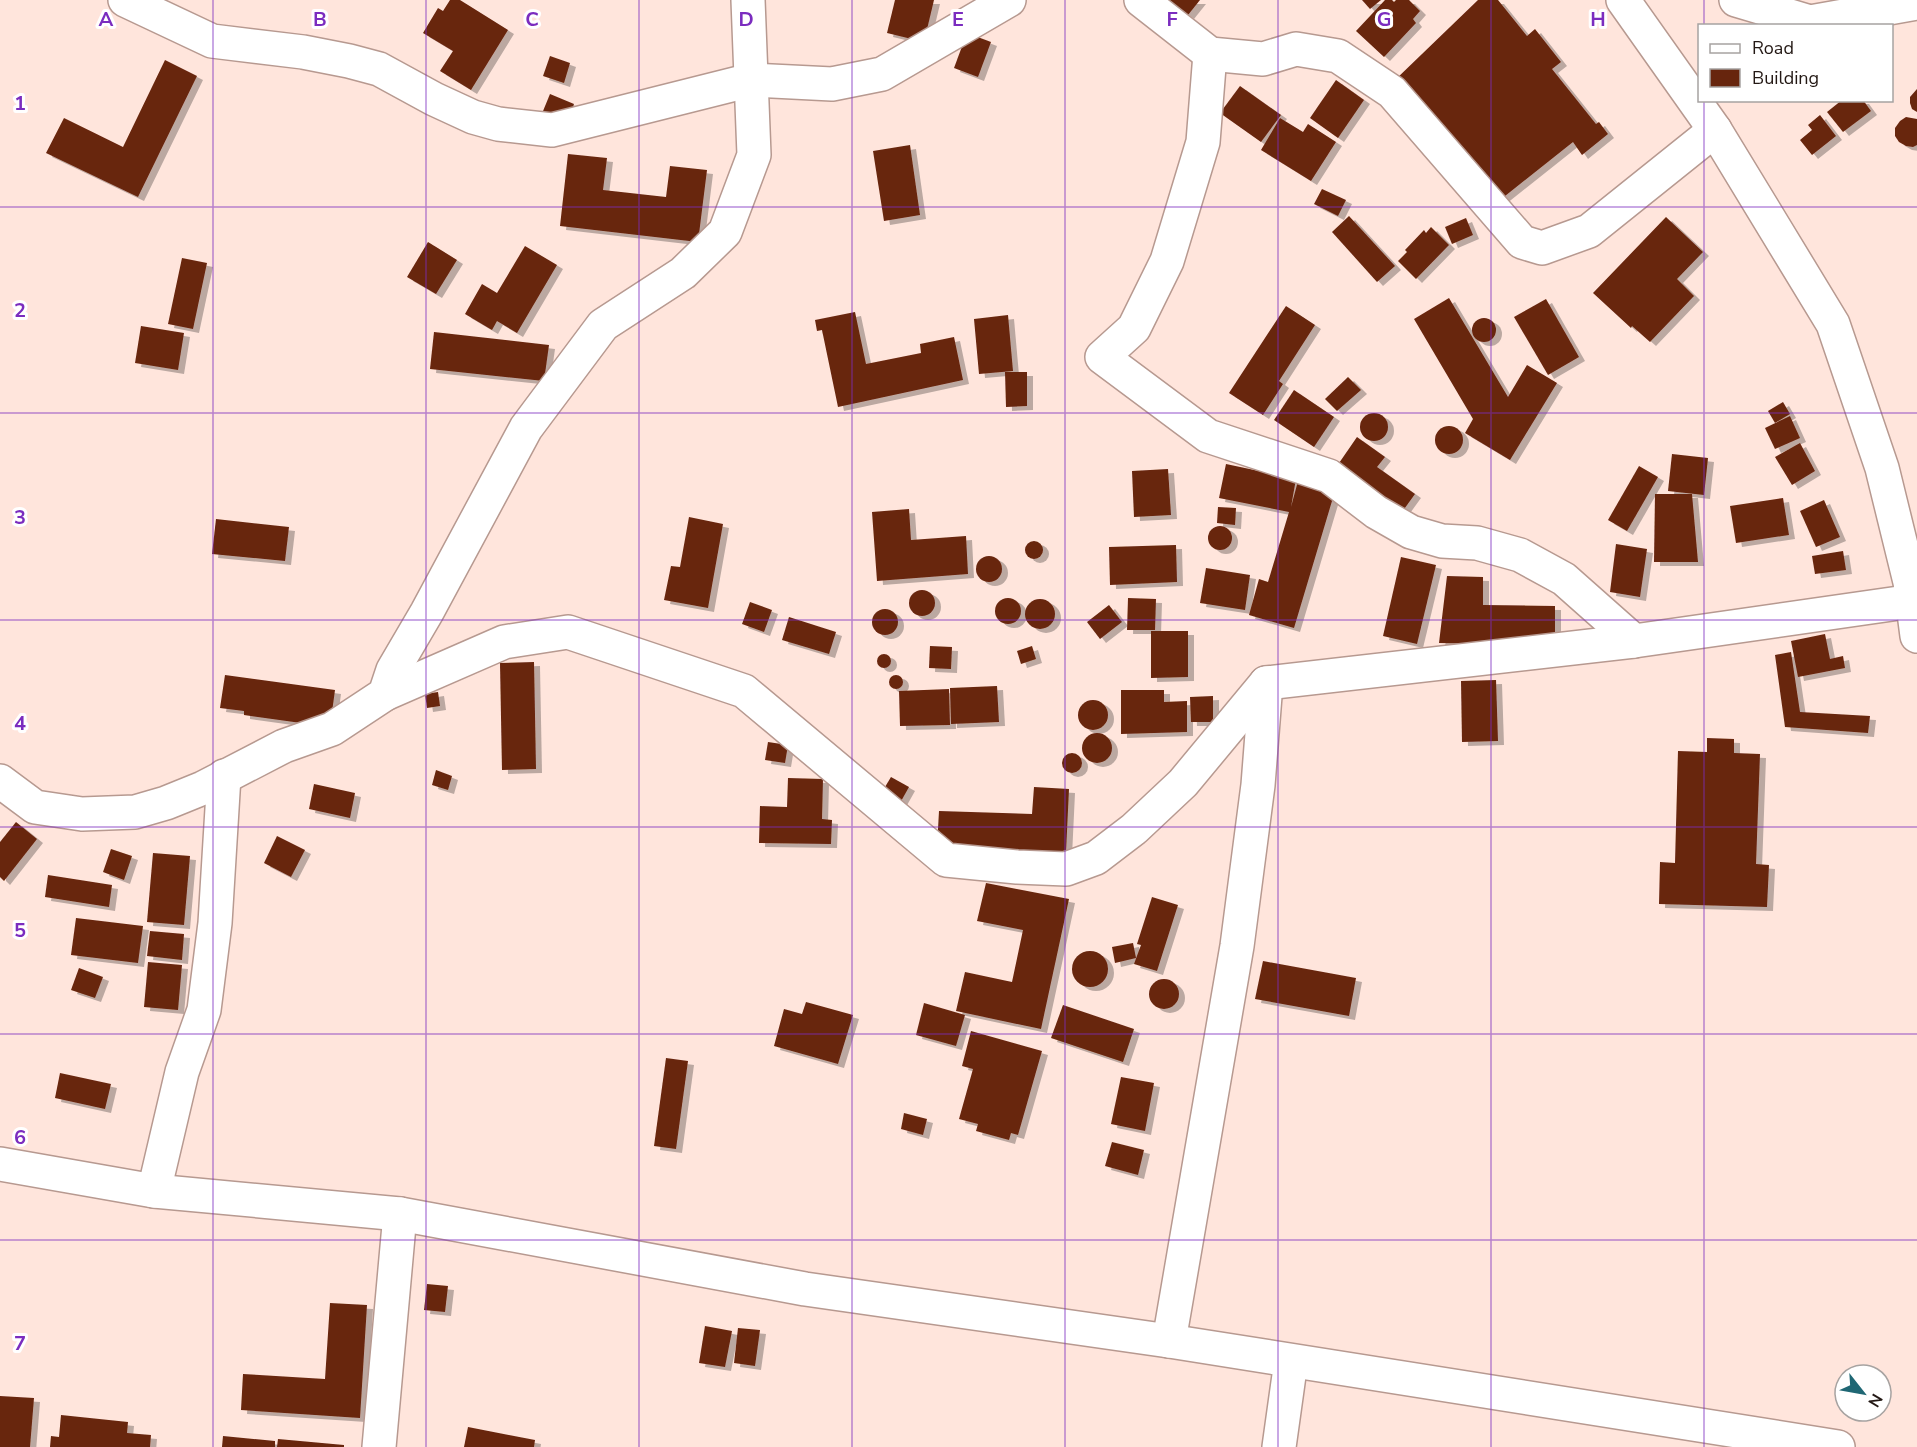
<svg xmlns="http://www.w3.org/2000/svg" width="1917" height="1447" font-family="'Nunito Sans',sans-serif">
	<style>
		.building { fill: #67250d; filter: url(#shadow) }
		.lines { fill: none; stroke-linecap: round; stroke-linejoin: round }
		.minor-casing { stroke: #b79990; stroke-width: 36 }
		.major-casing { stroke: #b79990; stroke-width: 36 }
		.minor { stroke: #fff; stroke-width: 33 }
		.major { stroke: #fff; stroke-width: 33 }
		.grid { fill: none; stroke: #7b2cbf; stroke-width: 1.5; stroke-opacity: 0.55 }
		.grid-label { font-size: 20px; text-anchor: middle; font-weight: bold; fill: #7b2cbf; stroke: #fff; stroke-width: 6; stroke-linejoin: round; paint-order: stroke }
	</style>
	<defs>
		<filter id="shadow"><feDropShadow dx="6" dy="4" stdDeviation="0" flood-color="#0004"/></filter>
	</defs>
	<rect width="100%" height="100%" fill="#ffe5dc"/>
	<g class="building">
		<path d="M 450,0 L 460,0 L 508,30 L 471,90 L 440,71 L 453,51 L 423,33 L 438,8 L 443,11 Z"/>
		<path d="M 895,0 L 934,0 L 924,42 L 887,33 Z"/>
		<path d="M 1169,0 L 1200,0 L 1188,15 Z"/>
		<path d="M 1362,0 L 1381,0 L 1370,9 Z"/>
		<path d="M 1385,0 L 1392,0 L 1394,2 L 1396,0 L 1409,0 L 1420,11 L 1413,19 L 1416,23 L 1384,57 L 1356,31 Z"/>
		<path d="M 1478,0 L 1498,0 L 1527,36 L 1535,29 L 1561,62 L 1552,69 L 1596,124 L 1599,122 L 1608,134 L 1582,155 L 1573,142 L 1500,200 L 1394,81 Z"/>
		<path d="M 967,33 L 991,42 L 978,77 L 954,68 Z"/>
		<path d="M 550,56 L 570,63 L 564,83 L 543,76 Z"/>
		<path d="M 165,60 L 197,76 L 138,197 L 46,153 L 64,118 L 123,147 Z"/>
		<path d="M 1336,80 L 1364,100 L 1338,138 L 1310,118 Z"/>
		<path d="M 1240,86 L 1281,115 L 1261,142 L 1220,113 Z"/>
		<path d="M 1917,89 L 1917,112 L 1912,109 L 1910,103 L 1910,97 Z"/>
		<path d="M 550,94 L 574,104 L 566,125 L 541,116 Z"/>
		<path d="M 1842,100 L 1863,100 L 1871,111 L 1843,132 L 1827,112 Z"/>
		<path d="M 1820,115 L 1836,136 L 1812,155 L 1800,140 L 1812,130 L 1808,125 Z"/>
		<path d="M 1906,117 L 1917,119 L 1917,145 L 1913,147 L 1906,146 L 1899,142 L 1895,136 L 1895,128 L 1900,121 Z"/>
		<path d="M 1280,118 L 1303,132 L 1308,124 L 1336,142 L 1311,181 L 1261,150 Z"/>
		<path d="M 910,145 L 920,215 L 884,221 L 873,151 Z"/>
		<path d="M 568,154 L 607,158 L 603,190 L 666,197 L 670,166 L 707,170 L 698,242 L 560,226 Z"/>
		<path d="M 1322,189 L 1346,200 L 1338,216 L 1314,204 Z"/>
		<path d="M 1349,216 L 1395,266 L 1377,282 L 1332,232 Z"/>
		<path d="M 1666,217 L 1703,252 L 1677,279 L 1694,296 L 1650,342 L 1632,326 L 1631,328 L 1593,293 Z"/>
		<path d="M 1466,218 L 1473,235 L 1452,244 L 1445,227 Z"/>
		<path d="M 1431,227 L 1449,245 L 1416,279 L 1398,261 L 1407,252 L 1405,250 L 1424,230 L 1426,233 Z"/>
		<path d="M 428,242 L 457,260 L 436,294 L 407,277 Z"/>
		<path d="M 525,246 L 557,265 L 517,333 L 497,321 L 492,330 L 465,314 L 482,284 L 497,293 Z"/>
		<path d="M 182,258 L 207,263 L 193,329 L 168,324 Z"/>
		<path d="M 1449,298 L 1508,397 L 1527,365 L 1557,383 L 1510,460 L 1465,433 L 1473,419 L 1414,319 Z"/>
		<path d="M 1546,299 L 1579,357 L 1548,375 L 1514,317 Z"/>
		<path d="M 1286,306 L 1315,325 L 1279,381 L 1283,384 L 1263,415 L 1229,393 Z"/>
		<path d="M 855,312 L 866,364 L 921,353 L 920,344 L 954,337 L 963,380 L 838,407 L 822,330 L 817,331 L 815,320 Z"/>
		<path d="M 1008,315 L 1013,371 L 979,374 L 974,319 Z"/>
		<circle cx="1484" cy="330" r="12"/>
		<path d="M 141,326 L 184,333 L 178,370 L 135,363 Z"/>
		<path d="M 434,332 L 549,345 L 544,381 L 430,369 Z"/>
		<path d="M 1005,372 L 1027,372 L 1027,406 L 1006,407 Z"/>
		<path d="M 1348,377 L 1361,390 L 1337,411 L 1325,399 Z"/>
		<path d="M 1294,390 L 1334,417 L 1314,447 L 1274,420 Z"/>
		<path d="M 1783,402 L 1790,414 L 1775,423 L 1768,411 Z"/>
		<circle cx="1374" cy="427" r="14"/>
		<path d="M 1790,416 L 1800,438 L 1775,449 L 1765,428 Z"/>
		<circle cx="1449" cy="440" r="14"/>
		<path d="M 1357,437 L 1385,457 L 1377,467 L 1415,494 L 1402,512 L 1337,466 Z"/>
		<path d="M 1800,443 L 1815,471 L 1792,485 L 1775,457 Z"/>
		<path d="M 1672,454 L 1708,458 L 1704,495 L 1668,491 Z"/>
		<path d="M 1226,464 L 1296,479 L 1291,507 L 1298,481 L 1335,491 L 1294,628 L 1249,615 L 1259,579 L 1268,582 L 1289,512 L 1219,498 Z"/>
		<path d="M 1639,466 L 1658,477 L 1627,531 L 1608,520 Z"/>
		<path d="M 1168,469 L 1171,515 L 1134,517 L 1132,471 Z"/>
		<path d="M 1655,494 L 1692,494 L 1698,562 L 1654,562 Z"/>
		<path d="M 1783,498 L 1789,535 L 1736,543 L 1730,506 Z"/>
		<path d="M 1824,500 L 1840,537 L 1816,547 L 1800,511 Z"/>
		<path d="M 1218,507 L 1236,508 L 1235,525 L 1217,523 Z"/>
		<path d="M 909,509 L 911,540 L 966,536 L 968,574 L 877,581 L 872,512 Z"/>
		<path d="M 689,517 L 723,524 L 708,608 L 664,600 L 671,566 L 680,567 Z"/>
		<path d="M 216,519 L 289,527 L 285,561 L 212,554 Z"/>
		<circle cx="1220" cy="538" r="12"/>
		<circle cx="1034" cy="550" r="9"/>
		<path d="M 1616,544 L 1647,549 L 1640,597 L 1610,592 Z"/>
		<path d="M 1176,545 L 1177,582 L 1110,585 L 1109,547 Z"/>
		<path d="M 1843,551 L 1846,570 L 1815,574 L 1812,556 Z"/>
		<circle cx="989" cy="569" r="13"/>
		<path d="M 1401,557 L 1436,565 L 1417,644 L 1383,636 Z"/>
		<path d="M 1206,568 L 1250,575 L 1245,610 L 1200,603 Z"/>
		<path d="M 1447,576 L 1483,577 L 1483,605 L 1555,606 L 1555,645 L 1439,643 Z"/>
		<circle cx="922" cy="603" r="13"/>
		<path d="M 1128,598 L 1156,599 L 1155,630 L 1127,630 Z"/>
		<circle cx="1008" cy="611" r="13"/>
		<circle cx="1040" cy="614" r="15"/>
		<path d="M 750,602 L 772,610 L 764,632 L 742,624 Z"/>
		<path d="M 1109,605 L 1122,622 L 1100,639 L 1087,622 Z"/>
		<circle cx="885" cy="622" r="13"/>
		<path d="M 789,617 L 836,632 L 829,654 L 782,640 Z"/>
		<path d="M 1151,631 L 1188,631 L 1188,677 L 1151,678 Z"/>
		<path d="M 1825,634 L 1830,659 L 1843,656 L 1845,668 L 1798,677 L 1791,641 Z"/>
		<path d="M 930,646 L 952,647 L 951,669 L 929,668 Z"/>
		<path d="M 1032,646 L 1036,659 L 1021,664 L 1017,651 Z"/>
		<path d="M 1791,652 L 1800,712 L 1870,716 L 1868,733 L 1785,727 L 1775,655 Z"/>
		<circle cx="884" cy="661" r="7"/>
		<path d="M 534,662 L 536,769 L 502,770 L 500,663 Z"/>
		<circle cx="896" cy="682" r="7"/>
		<path d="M 225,675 L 335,690 L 330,727 L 244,715 L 244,711 L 220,708 Z"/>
		<path d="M 1496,680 L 1498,741 L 1462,742 L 1461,681 Z"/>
		<path d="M 997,686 L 999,722 L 951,724 L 950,688 Z"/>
		<path d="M 949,689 L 950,725 L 900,726 L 899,691 Z"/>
		<path d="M 1121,690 L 1164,690 L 1164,702 L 1187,701 L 1187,732 L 1121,734 Z"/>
		<path d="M 438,692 L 440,706 L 427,708 L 425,694 Z"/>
		<path d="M 1213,696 L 1213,722 L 1191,722 L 1190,697 Z"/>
		<circle cx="1093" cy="715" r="15"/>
		<circle cx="1097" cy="748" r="15"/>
		<path d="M 1707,738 L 1734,739 L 1734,753 L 1760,754 L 1756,864 L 1769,865 L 1767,907 L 1659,904 L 1660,862 L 1675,863 L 1678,751 L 1707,752 Z"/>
		<path d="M 768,742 L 788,745 L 785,763 L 765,760 Z"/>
		<circle cx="1072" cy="763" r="10"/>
		<path d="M 436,770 L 452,776 L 448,790 L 432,785 Z"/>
		<path d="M 891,777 L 909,787 L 900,803 L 882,792 Z"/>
		<path d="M 788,778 L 823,779 L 822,819 L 832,820 L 831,844 L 759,843 L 760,806 L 787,807 Z"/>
		<path d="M 314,784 L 355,793 L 350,818 L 309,809 Z"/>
		<path d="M 1034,787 L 1069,789 L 1066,852 L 937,847 L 939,811 L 1032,814 Z"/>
		<path d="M 16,822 L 37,839 L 4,881 L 0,877 L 0,842 Z"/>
		<path d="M 277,836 L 305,850 L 291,877 L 264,863 Z"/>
		<path d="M 111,849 L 132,856 L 124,880 L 103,872 Z"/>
		<path d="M 153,853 L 190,856 L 184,925 L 147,922 Z"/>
		<path d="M 48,875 L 112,885 L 109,907 L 45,897 Z"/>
		<path d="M 986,883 L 1069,899 L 1041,1029 L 956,1011 L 965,972 L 1012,982 L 1023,930 L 977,921 Z"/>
		<path d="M 1152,897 L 1178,905 L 1157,971 L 1134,964 L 1141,945 L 1137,944 Z"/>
		<path d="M 76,918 L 143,926 L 138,963 L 71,955 Z"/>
		<path d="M 150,931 L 184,934 L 182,960 L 147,956 Z"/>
		<path d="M 1133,943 L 1136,958 L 1115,963 L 1112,947 Z"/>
		<circle cx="1090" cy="969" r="18"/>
		<path d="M 1263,961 L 1356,978 L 1349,1016 L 1255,999 Z"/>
		<path d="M 148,962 L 182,965 L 178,1010 L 144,1007 Z"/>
		<path d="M 79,968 L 103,977 L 95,998 L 71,990 Z"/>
		<circle cx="1164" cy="994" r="15"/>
		<path d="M 806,1002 L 853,1015 L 838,1064 L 774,1046 L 784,1009 L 802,1014 Z"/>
		<path d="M 924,1003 L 965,1015 L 956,1046 L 916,1035 Z"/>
		<path d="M 1063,1005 L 1134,1029 L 1123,1062 L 1051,1038 Z"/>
		<path d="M 971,1031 L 1042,1051 L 1018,1135 L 1011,1133 L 1009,1140 L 976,1131 L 978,1124 L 959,1119 L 973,1069 L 962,1066 Z"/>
		<path d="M 666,1058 L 688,1061 L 676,1149 L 654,1146 Z"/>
		<path d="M 60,1073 L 111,1084 L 105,1109 L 55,1098 Z"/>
		<path d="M 1121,1077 L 1154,1083 L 1145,1131 L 1111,1124 Z"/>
		<path d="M 904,1113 L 927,1119 L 923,1135 L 901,1129 Z"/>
		<path d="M 1112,1142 L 1144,1150 L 1138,1175 L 1105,1166 Z"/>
		<path d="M 427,1284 L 448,1286 L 445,1312 L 424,1310 Z"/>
		<path d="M 330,1303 L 367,1305 L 360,1418 L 241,1410 L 243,1374 L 325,1379 Z"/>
		<path d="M 705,1326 L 732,1331 L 725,1367 L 699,1363 Z"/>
		<path d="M 738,1328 L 760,1330 L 755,1366 L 734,1363 Z"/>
		<path d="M 0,1396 L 34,1398 L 30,1447 L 0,1447 Z"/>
		<path d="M 61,1415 L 128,1422 L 127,1433 L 151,1435 L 150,1447 L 50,1447 L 51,1436 L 59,1437 Z"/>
		<path d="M 468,1427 L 535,1440 L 534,1447 L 464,1447 Z"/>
		<path d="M 223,1436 L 275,1441 L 275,1447 L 222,1447 Z"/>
		<path d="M 278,1439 L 344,1445 L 344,1447 L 277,1447 Z"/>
	</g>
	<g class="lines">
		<defs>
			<g id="minor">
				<path d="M 125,0 L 212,41 L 303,52 L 349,61 L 379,69 L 434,99 L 473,117 L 498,124 L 552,130 L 751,80 L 832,84 L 882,74 L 1009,0"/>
				<path d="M 1141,0 L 1210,54 L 1263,59 L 1296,49 L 1338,56 L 1392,92 L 1522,242 L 1542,248 L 1589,231 L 1715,130"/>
				<path d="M 1736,0 L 1810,22 L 1917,3"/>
				<path d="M 1210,54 L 1203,142 L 1167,261 L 1134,328 L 1102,357 L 1208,436 L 1329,476 L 1376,512 L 1411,532 L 1442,541 L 1477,543 L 1520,555 L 1564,579 L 1634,641"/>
				<path d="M 385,694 L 504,642 L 568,632 L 744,691 L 946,860 L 1017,867 L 1066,869 L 1096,858 L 1134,829 L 1183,783 L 1266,683 L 1634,641 L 1913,601"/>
				<path d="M 0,781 L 35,807 L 82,814 L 135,812 L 166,803 L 203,788 L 284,746 L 332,729 L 385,694 L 393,670 L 427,612 L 526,428 L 603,325 L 683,273 L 725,232 L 754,155 L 748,0"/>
				<path d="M 154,1191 L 182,1072 L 204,1010 L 215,923 L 224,776"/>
				<path d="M 1169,1341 L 1237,946 L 1258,785 L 1266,683"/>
				<path d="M 379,1447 L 400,1214"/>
				<path d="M 1279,1447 L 1291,1361"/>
			</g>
			<g id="major">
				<path d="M 1623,0 L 1715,130 L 1833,324 L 1882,468 L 1910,582 L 1917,636"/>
				<path d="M 0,1164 L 154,1191 L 400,1214 L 805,1289 L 1169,1341 L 1838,1447"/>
			</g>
		</defs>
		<use href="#minor" class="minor-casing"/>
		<use href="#major" class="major-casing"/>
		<use href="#minor" class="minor"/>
		<use href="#major" class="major"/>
	</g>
	<path class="grid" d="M 213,0 L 213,1447M 426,0 L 426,1447M 639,0 L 639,1447M 852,0 L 852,1447M 1065,0 L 1065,1447M 1278,0 L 1278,1447M 1491,0 L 1491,1447M 1704,0 L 1704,26M 1704,100 L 1704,1447M 0,207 L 1917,207M 0,413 L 1917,413M 0,620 L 1917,620M 0,827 L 1917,827M 0,1034 L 1917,1034M 0,1240 L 1917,1240"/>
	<g class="grid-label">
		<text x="106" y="26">A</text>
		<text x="320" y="26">B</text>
		<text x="532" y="26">C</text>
		<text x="746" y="26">D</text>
		<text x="958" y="26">E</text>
		<text x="1172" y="26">F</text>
		<text x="1384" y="26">G</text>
		<text x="1598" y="26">H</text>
		<text x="20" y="110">1</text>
		<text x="20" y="317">2</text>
		<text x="20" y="524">3</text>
		<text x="20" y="730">4</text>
		<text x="20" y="937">5</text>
		<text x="20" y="1144">6</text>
		<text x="20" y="1350">7</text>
	</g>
	<rect x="1698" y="24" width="195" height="78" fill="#ffffff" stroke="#a7a3a1" stroke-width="1.5"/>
	<rect x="1710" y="44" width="30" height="9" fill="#ffffff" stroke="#a7a3a1" stroke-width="1.5"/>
	<text x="1752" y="54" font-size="18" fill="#231814">Road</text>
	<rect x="1710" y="69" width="30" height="18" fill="#67250d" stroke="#a7a3a1" stroke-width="1.5"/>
	<text x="1752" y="84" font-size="18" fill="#231814">Building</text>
	<g transform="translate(1863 1393) rotate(121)"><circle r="28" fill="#ffffff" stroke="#a7a3a1" stroke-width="1.5"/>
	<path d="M0-4.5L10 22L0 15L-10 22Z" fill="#1f6774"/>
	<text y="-9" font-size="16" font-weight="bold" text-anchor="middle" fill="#231814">N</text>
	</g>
</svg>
